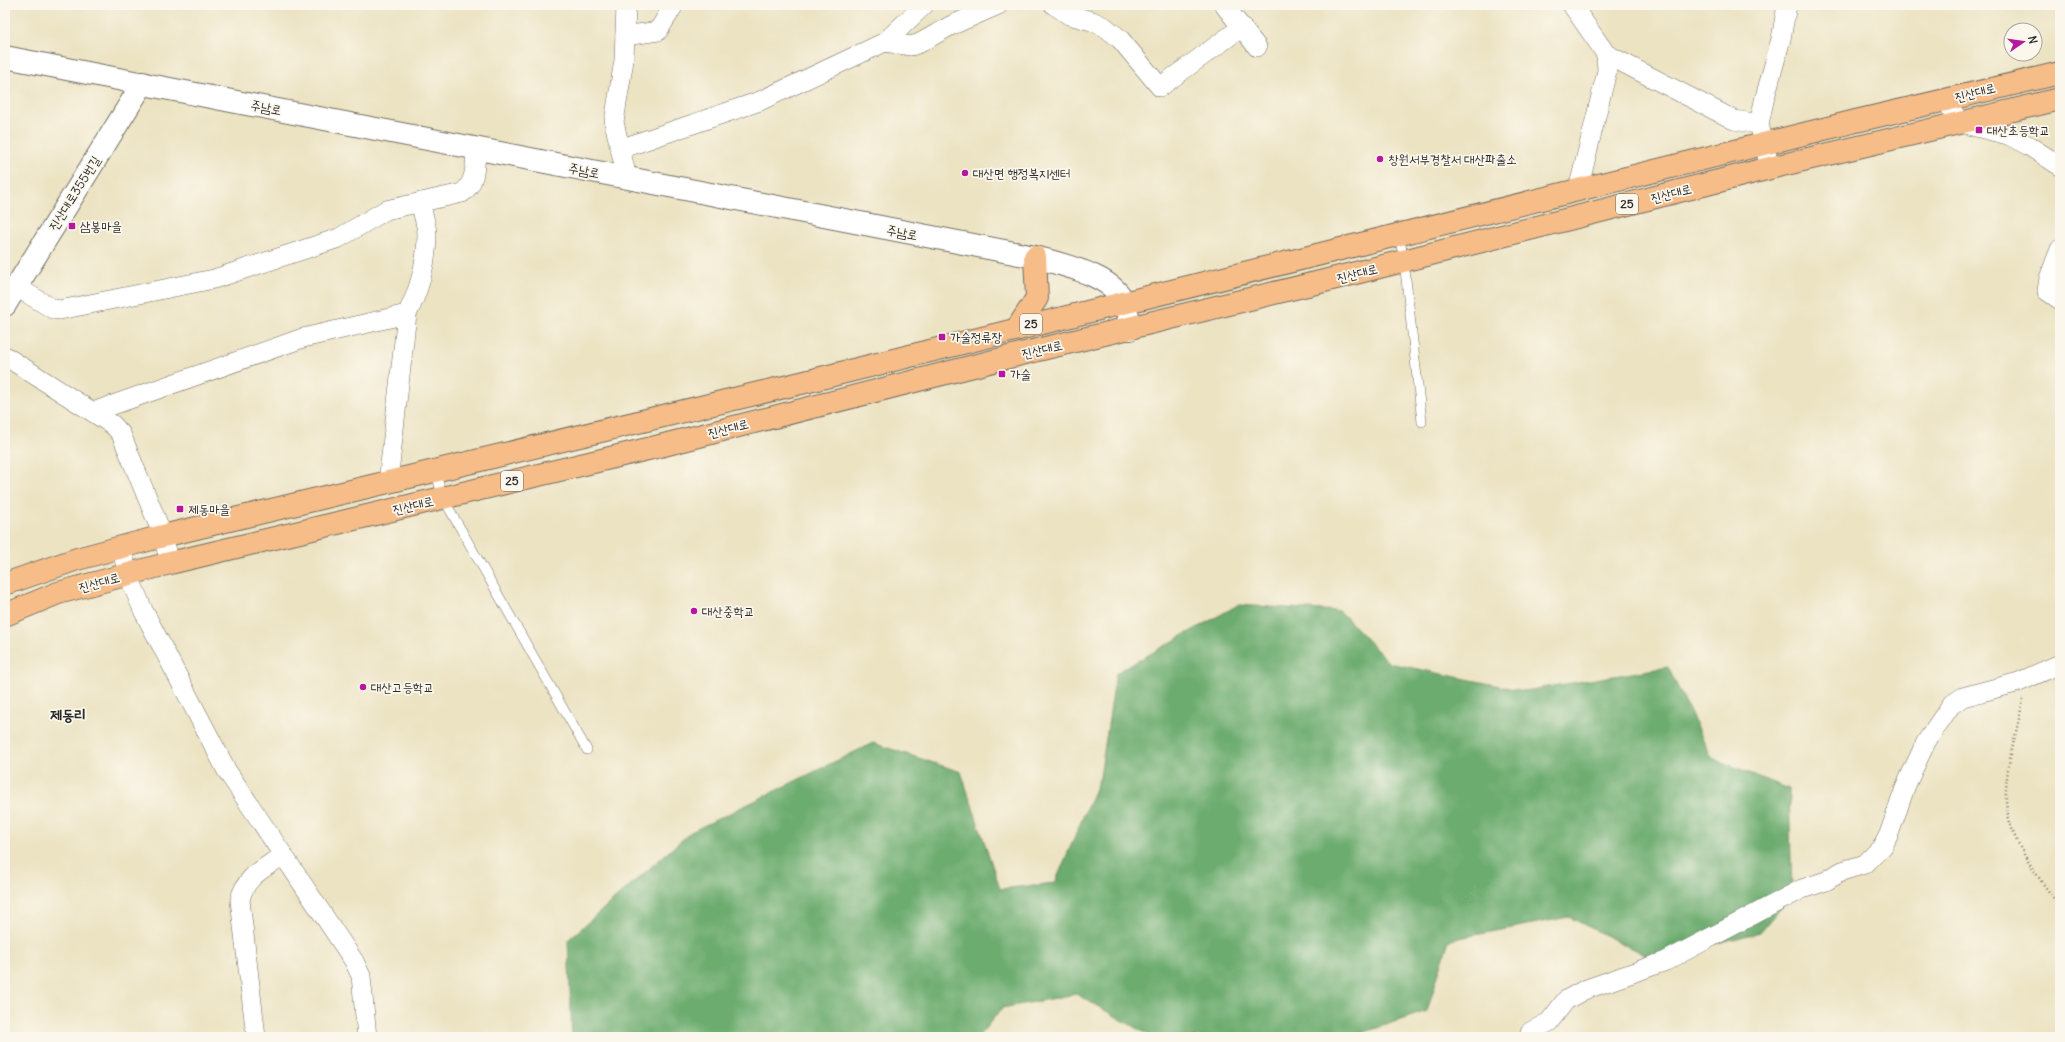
<svg xmlns="http://www.w3.org/2000/svg" width="2065" height="1042" font-family="Delius,'Poor Story',sans-serif">
	<style>
		.forest { fill: #6cac6e; stroke: #4c6c4c }
		.lines { fill: none; stroke-linecap: round; stroke-linejoin: round }
		.service-casing { stroke: #6f6b60; stroke-width: 10 }
		.minor-casing { stroke: #6f6b60; stroke-width: 20 }
		.tertiary-casing { stroke: #6f6b60; stroke-width: 24 }
		.primary-casing { stroke: #6f6b60; stroke-width: 24 }
		.path { stroke: #6f6b60; stroke-width: 2.5; stroke-dasharray: 1 3; stroke-linecap: butt }
		.service { stroke: #fff; stroke-width: 9 }
		.minor { stroke: #fff; stroke-width: 19 }
		.tertiary { stroke: #fff; stroke-width: 22 }
		.primary { stroke: #f7bd88; stroke-width: 22 }
		.poi-dot { fill: #b5179e; stroke: #fbf7ec; stroke-width: 1.5 }
		.labels { text-anchor: middle; stroke-width: 3.5; stroke-linejoin: round; paint-order: stroke }
		.shield { fill: #fbf7ec; stroke: #696865; stroke-width: 1 }
		.shield-label { font-size: 12px; font-weight: bold; fill: #2b2b2b }
		.street-label { font-size: 13px; fill: #2b2b2b; stroke: #fbf7ec }
		.poi-label { font-size: 13px; fill: #2b2b2b; stroke: #fbf7ec; text-anchor: start }
		.quarter-label { font-size: 15px; font-weight: bold; fill: #2b2b2b; stroke: #fbf7ec }
	</style>
	<rect width="100%" height="100%" fill="#fbf7ec"/>
	<filter id="ink" filterUnits="userSpaceOnUse"><feTurbulence type="fractalNoise" baseFrequency=".025" numOctaves="2"/><feDisplacementMap in="SourceGraphic" scale="8" xChannelSelector="R" yChannelSelector="G"/><feConvolveMatrix kernelMatrix="1 2 1 2 8 2 1 2 1" color-interpolation-filters="sRGB"/></filter>
	<filter id="wash" filterUnits="userSpaceOnUse"><feTurbulence type="fractalNoise" baseFrequency=".012" numOctaves="4" result="noise"/><feDisplacementMap in="SourceGraphic" scale="16" xChannelSelector="R" yChannelSelector="G"/><feGaussianBlur stdDeviation="0.9" result="paint"/><feColorMatrix in="noise" values="0 0 0 0 0 0 0 0 0 0 0 0 0 0 0 0 0 1.4 0 .05"/><feComposite in="paint" operator="in"/></filter>
	<g filter="url(#wash)">
		<rect width="100%" height="100%" fill="#ece3c2"/>
		<path class="forest" d="M 1238,605 L 1340,611 L 1389,663 L 1524,691 L 1668,667 L 1712,758 L 1789,789 L 1792,894 L 1761,932 L 1653,959 L 1569,917 L 1449,940 L 1427,1011 L 1350,1037 L 1152,1037 L 1076,994 L 1002,1008 L 978,1037 L 572,1037 L 568,940 L 691,832 L 873,743 L 961,772 L 1000,889 L 1055,883 L 1100,777 L 1116,673 Z"/>
	</g>
	<g filter="url(#ink)">
		<g class="lines">
			<defs>
				<g id="service">
					<path d="M 1399,235 L 1404,261 L 1422,422"/>
					<path d="M 435,470 L 443,498 L 587,750"/>
				</g>
				<g id="minor">
					<path d="M 626,5 L 624,60 L 614,122 L 627,178"/>
					<path d="M 1054,5 L 1069,15 L 1092,21 L 1105,27 L 1120,39 L 1160,87 L 1242,27"/>
					<path d="M 1224,5 L 1257,47"/>
					<path d="M 1572,5 L 1606,54 L 1734,120 L 1759,124"/>
					<path d="M 625,36 L 658,31 L 674,5"/>
					<path d="M 885,42 L 911,46 L 920,43 L 950,26 L 998,5"/>
					<path d="M 1945,99 L 1960,123 L 2008,135 L 2029,146 L 2060,166"/>
					<path d="M 620,149 L 760,101 L 885,42 L 924,5"/>
					<path d="M 1770,168 L 1759,124 L 1764,101 L 1781,39 L 1787,5"/>
					<path d="M 1578,190 L 1607,71 L 1606,54"/>
					<path d="M 2060,249 L 2049,278 L 2047,291 L 2060,300"/>
					<path d="M 15,286 L 53,309 L 60,310 L 214,279 L 339,238 L 386,210 L 462,193 C 476,183 475,166 476,150"/>
					<path d="M 5,356 L 113,425 L 121,434 L 163,536 L 170,563"/>
					<path d="M 93,412 L 303,338 L 407,314 C 419,291 427,262 427,235 C 427,225 422,212 420,202"/>
					<path d="M 388,482 L 407,314"/>
					<path d="M 121,547 L 128,574 L 143,610 L 227,771 L 354,961 L 361,976 L 367,1037"/>
					<path d="M 1530,1032 L 1549,1022 L 1566,1000 L 1584,990 L 1666,961 L 1802,889 L 1826,881 L 1842,871 L 1865,864 L 1883,846 L 1889,834 L 1906,785 L 1926,742 L 1951,705 L 1963,697 L 2019,682 L 2060,664"/>
					<path d="M 256,1037 L 240,900 C 245,876 264,869 283,855"/>
				</g>
				<g id="tertiary">
					<path d="M 5,57 L 1035,257 C 1062,265 1115,275 1125,305 C 1128,312 1129,321 1130,329"/>
					<path d="M 5,305 L 143,83"/>
				</g>
				<g id="primary">
					<path d="M 1018,327 L 1037,298 L 1035,257"/>
					<path d="M 5,584 L 77,559 L 163,536 L 801,383 L 1856,121 L 2060,73"/>
					<path d="M 5,615 L 58,593 L 170,563 L 656,447 L 1021,354 L 1324,281 L 1770,168 L 2060,99"/>
				</g>
			</defs>
			<use href="#service" class="service-casing"/>
			<use href="#minor" class="minor-casing"/>
			<use href="#tertiary" class="tertiary-casing"/>
			<use href="#primary" class="primary-casing"/>
			<path class="path" d="M 2023,699 C 2018,729 2007,760 2006,791 C 2004,836 2036,873 2060,907"/>
			<use href="#service" class="service"/>
			<use href="#minor" class="minor"/>
			<use href="#tertiary" class="tertiary"/>
			<use href="#primary" class="primary"/>
		</g>
	</g>
	<g class="poi-dot">
		<rect x="1975" y="126" width="8" height="8" rx="2"/>
		<circle cx="1380" cy="159" r="4"/>
		<circle cx="965" cy="173" r="4"/>
		<rect x="68" y="222" width="8" height="8" rx="2"/>
		<rect x="938" y="333" width="8" height="8" rx="2"/>
		<rect x="998" y="370" width="8" height="8" rx="2"/>
		<rect x="176" y="505" width="8" height="8" rx="2"/>
		<circle cx="694" cy="611" r="4"/>
		<circle cx="363" cy="687" r="4"/>
	</g>
	<g class="labels">
		<g class="shield">
			<rect x="1616" y="194" width="22" height="20" rx="3"/>
			<rect x="1020" y="314" width="22" height="20" rx="3"/>
			<rect x="501" y="471" width="22" height="20" rx="3"/>
		</g>
		<g class="shield-label">
			<text x="1627" y="208">25</text>
			<text x="1031" y="328">25</text>
			<text x="512" y="485">25</text>
		</g>
		<g class="street-label">
			<text transform="translate(1975 92) rotate(-14)" y="5">진산대로</text>
			<text transform="translate(266 107) rotate(11)" y="5">주남로</text>
			<text transform="translate(584 170) rotate(11)" y="5">주남로</text>
			<text transform="translate(74 193) rotate(-58)" y="5">진산대로355번길</text>
			<text transform="translate(1671 193) rotate(-14)" y="5">진산대로</text>
			<text transform="translate(902 232) rotate(11)" y="5">주남로</text>
			<text transform="translate(1357 273) rotate(-14)" y="5">진산대로</text>
			<text transform="translate(1042 349) rotate(-13)" y="5">진산대로</text>
			<text transform="translate(728 428) rotate(-14)" y="5">진산대로</text>
			<text transform="translate(413 505) rotate(-13)" y="5">진산대로</text>
			<text transform="translate(99 582) rotate(-15)" y="5">진산대로</text>
		</g>
		<g class="poi-label">
			<text x="1987" y="135">대산초등학교</text>
			<text x="1388" y="164">창원서부경찰서 대산파출소</text>
			<text x="973" y="178">대산면 행정복지센터</text>
			<text x="80" y="231">삼봉마을</text>
			<text x="950" y="342">가술정류장</text>
			<text x="1010" y="379">가술</text>
			<text x="188" y="514">제동마을</text>
			<text x="702" y="616">대산중학교</text>
			<text x="371" y="692">대산고등학교</text>
		</g>
		<g class="quarter-label">
			<text x="68" y="720">제동리</text>
		</g>
	</g>
	<rect width="2065" height="1042" fill="none" stroke="#fbf7ec" stroke-width="20"/>
	<g transform="translate(2023 42) rotate(77)"><circle r="19" fill="#fbf7ec" stroke="#a8a59f"/>
	<path d="M0-3L7 15L0 10L-7 15Z" fill="#b5179e"/>
	<text y="-6" font-size="11" font-weight="bold" text-anchor="middle" fill="#2b2b2b">N</text>
	</g>
</svg>
